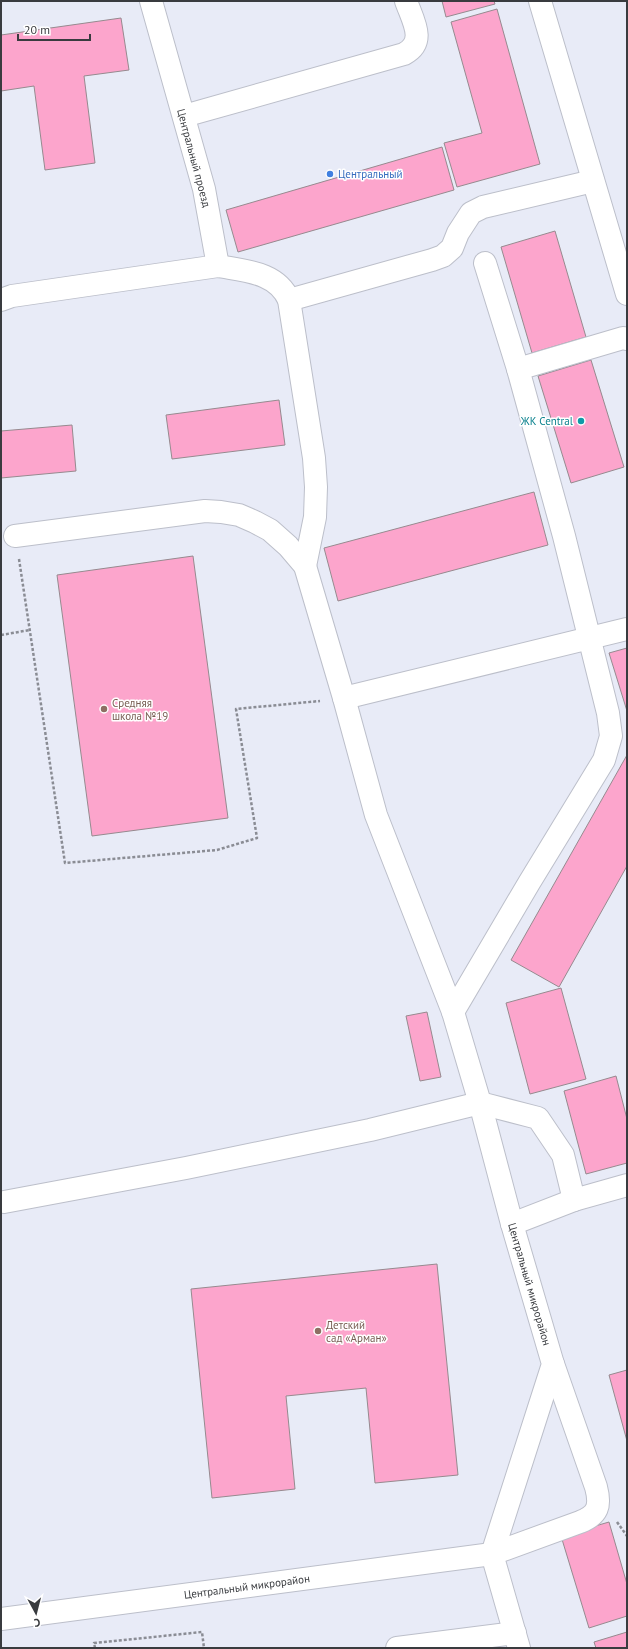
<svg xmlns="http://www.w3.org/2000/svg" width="628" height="1649" font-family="'PT Sans',sans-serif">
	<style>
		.building { fill: #fca5cc; stroke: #968a8f }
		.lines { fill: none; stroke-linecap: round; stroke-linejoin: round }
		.minor-casing { stroke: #bcbfca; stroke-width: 24 }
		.path { stroke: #8a8c94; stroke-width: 2.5; stroke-dasharray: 3 2; stroke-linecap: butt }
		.minor { stroke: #fff; stroke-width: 22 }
		.shop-dot { fill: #3f7fe0; stroke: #fff; stroke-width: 1.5 }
		.culture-dot { fill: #0f9aa8; stroke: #fff; stroke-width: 1.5 }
		.education-dot { fill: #8d6e63; stroke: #fff; stroke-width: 1.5 }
		.labels { text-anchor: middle; stroke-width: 3; stroke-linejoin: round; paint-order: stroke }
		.street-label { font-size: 11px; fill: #393b3f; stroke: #fff }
		.shop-label { font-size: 11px; fill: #366cbe; stroke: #fff; text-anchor: start }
		.culture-label { font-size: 11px; fill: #0d838f; stroke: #fff; text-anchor: end }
		.education-label { font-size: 11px; fill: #785e54; stroke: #fff; text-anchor: start }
	</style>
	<rect width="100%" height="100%" fill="#e8ebf7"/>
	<g class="building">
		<path d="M 442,1 L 494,1 L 495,4 L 446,17 Z"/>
		<path d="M 497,9 L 540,164 L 457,187 L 444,143 L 482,133 L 451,22 Z"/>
		<path d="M 121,18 L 129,70 L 84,76 L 95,163 L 45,170 L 34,86 L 1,91 L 1,35 Z"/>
		<path d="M 442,147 L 454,190 L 238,252 L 226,210 Z"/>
		<path d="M 555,231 L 586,337 L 532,353 L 501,247 Z"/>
		<path d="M 591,360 L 624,467 L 571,483 L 538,376 Z"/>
		<path d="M 279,400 L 285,445 L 172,459 L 166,415 Z"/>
		<path d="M 72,425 L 76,471 L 1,478 L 1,431 Z"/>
		<path d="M 534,492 L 548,545 L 338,601 L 324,548 Z"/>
		<path d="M 193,556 L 228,818 L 92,836 L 57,575 Z"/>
		<path d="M 627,648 L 627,711 L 609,653 Z"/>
		<path d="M 627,755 L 627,866 L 559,987 L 511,960 Z"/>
		<path d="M 561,988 L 586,1079 L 530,1094 L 506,1003 Z"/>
		<path d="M 427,1012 L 441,1077 L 420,1081 L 406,1016 Z"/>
		<path d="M 616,1076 L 627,1119 L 627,1163 L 586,1174 L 564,1091 Z"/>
		<path d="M 437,1264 L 458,1475 L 375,1483 L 366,1388 L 286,1396 L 295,1489 L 212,1498 L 191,1289 Z"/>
		<path d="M 627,1370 L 627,1441 L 609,1375 Z"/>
		<path d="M 609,1522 L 627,1584 L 627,1616 L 589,1628 L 561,1536 Z"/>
		<path d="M 627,1632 L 627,1648 L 596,1648 L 594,1642 Z"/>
	</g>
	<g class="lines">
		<defs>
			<g id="minor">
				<path d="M 540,1 L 627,294"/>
				<path d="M 184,116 L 404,54 C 427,42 413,21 406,1"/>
				<path d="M 485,263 L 518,369"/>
				<path d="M 218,266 C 245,271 277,272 289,300 L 314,458 L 316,487 L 315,517 L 305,566"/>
				<path d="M 1,300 L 12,296 L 218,266 L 204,189 L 151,1"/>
				<path d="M 289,300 L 432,260 L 443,256 L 452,248 L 458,233 L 471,213 L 483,207 L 593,181"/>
				<path id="s1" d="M 15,536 L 205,511 L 221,512 L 239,515 L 255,522 L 270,530 L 288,546 L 305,566 L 344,698 L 376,815 L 453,1012 L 480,1103 L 512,1224 L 553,1364 L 492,1554"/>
				<path d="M 344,698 L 627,629"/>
				<path d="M 453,1012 L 529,883 L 604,760 L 611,736 L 608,713 L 564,536 L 518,369 L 623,338 L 627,339"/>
				<path d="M 4,1202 L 186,1168 L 370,1130 L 480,1103 L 538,1118 L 563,1155 L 574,1200"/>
				<path d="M 512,1224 L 574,1200 L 627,1185"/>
				<path d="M 492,1554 L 580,1522 C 598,1515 601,1506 596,1487 L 553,1364"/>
				<path id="s2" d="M 1,1619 L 492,1554 L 519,1648"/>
				<path d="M 397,1648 L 515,1633"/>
			</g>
		</defs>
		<use href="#minor" class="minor-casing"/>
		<g class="path">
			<path d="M 19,559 L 65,863 L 217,850 L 257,838 L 236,709 L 320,701"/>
			<path d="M 1,635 L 30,630"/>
			<path d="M 617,1522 L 627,1536"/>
			<path d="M 95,1648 L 94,1643 L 202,1632 L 204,1648"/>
		</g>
		<use href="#minor" class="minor"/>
	</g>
	<circle class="shop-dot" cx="330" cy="174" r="4"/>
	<circle class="culture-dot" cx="581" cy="421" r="4"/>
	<g class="education-dot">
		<circle cx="104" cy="709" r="4"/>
		<circle cx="318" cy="1331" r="4"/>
	</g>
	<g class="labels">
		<g class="street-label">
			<text transform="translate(194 158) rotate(75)" y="4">Центральный проезд</text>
			<text dy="4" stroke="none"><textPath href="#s1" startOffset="1064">Центральный микрорайон</textPath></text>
			<text dy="4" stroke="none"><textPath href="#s2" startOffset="248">Центральный микрорайон</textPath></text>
		</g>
		<g class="shop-label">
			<text x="338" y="178">Центральный</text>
		</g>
		<g class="culture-label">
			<text x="573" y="425">ЖК Central</text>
		</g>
		<g class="education-label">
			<text x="112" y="707">Средняя<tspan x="112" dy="13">школа №19</tspan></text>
			<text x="326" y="1329">Детский<tspan x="326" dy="13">сад «Арман»</tspan></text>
		</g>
	</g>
	<rect width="628" height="1649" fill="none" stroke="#393b3f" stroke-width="4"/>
	<g transform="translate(36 1613) rotate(173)" stroke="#ffffff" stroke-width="3" paint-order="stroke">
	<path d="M0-3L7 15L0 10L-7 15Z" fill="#393b3f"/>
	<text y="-6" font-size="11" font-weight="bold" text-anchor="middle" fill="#393b3f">С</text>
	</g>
	<path d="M18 34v6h72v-6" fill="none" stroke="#393b3f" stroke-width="2"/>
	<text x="24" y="34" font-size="12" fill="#393b3f" stroke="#ffffff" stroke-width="3" paint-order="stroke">20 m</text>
</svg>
